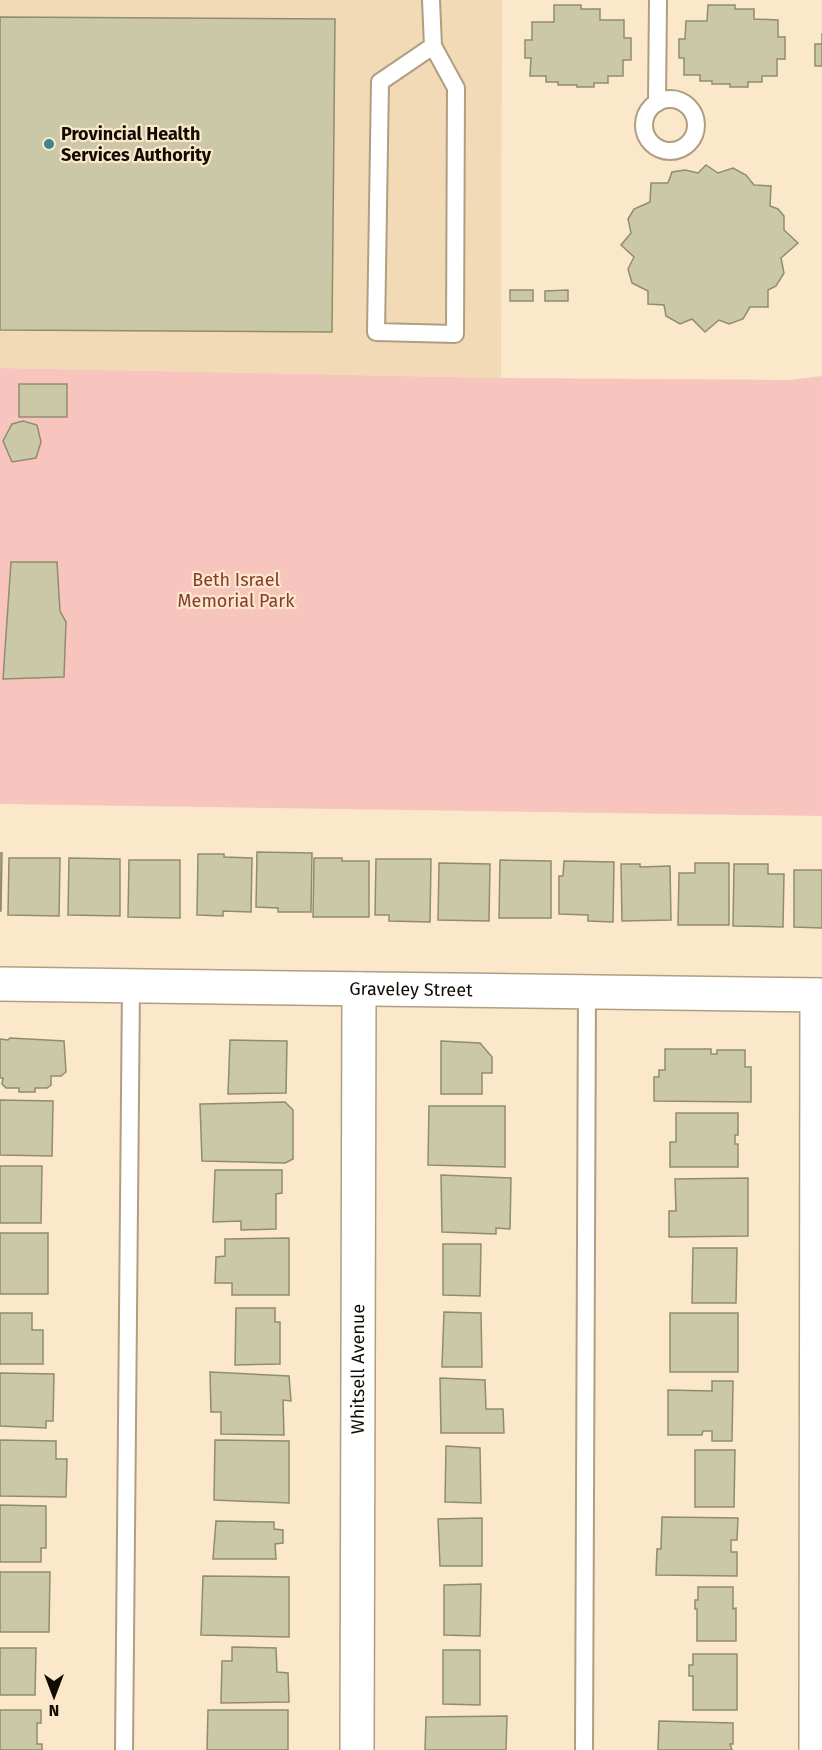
<svg xmlns="http://www.w3.org/2000/svg" width="822" height="1750" font-family="'Fira Sans',sans-serif">
	<style>
		.built { fill: #f2dab6 }
		.green { fill: #f8c5be }
		.building { fill: #cac8a7; stroke: #908d6e; stroke-width: 1.5 }
		.lines { fill: none; stroke-linecap: round; stroke-linejoin: round }
		.service-casing { stroke: #b09e82; stroke-width: 20 }
		.minor-casing { stroke: #b09e82; stroke-width: 36 }
		.service { stroke: #fff; stroke-width: 16 }
		.minor { stroke: #fff; stroke-width: 33 }
		.poi-dot { fill: #3d848d; stroke: #fbe7ca; stroke-width: 2 }
		.labels { text-anchor: middle; stroke-width: 4.5; stroke-linejoin: round; paint-order: stroke }
		.poi-label { font-size: 18px; font-weight: bold; fill: #110b03; stroke: #fbe7ca; text-anchor: start }
		.park-label { font-size: 18px; fill: #883932; stroke: #fbe7ca }
		.street-label { font-size: 18px; fill: #110b03; stroke: #fbe7ca }
	</style>
	<rect width="100%" height="100%" fill="#fbe7ca"/>
	<path class="built" d="M 0,0 L 502,0 L 501,378 L 0,368 Z"/>
	<path class="green" d="M 0,368 L 501,378 L 789,380 L 822,376 L 822,816 L 0,804 Z"/>
	<g class="building">
		<path d="M 554,5 L 581,5 L 581,9 L 600,9 L 600,20 L 624,20 L 624,38 L 631,38 L 631,60 L 623,60 L 623,76 L 608,76 L 608,83 L 594,83 L 594,87 L 577,87 L 577,85 L 558,85 L 558,82 L 546,82 L 546,76 L 530,76 L 531,58 L 525,58 L 525,40 L 532,40 L 532,22 L 554,22 Z"/>
		<path d="M 708,5 L 735,5 L 735,9 L 754,9 L 754,19 L 778,20 L 778,37 L 785,37 L 785,59 L 777,59 L 777,76 L 762,76 L 762,82 L 748,82 L 748,87 L 730,87 L 730,84 L 712,84 L 712,81 L 700,81 L 700,75 L 684,75 L 684,58 L 679,58 L 679,39 L 685,39 L 686,21 L 707,21 Z"/>
		<path d="M 0,17 L 335,19 L 332,332 L 0,330 Z"/>
		<path d="M 822,33 L 822,66 L 815,66 L 815,44 L 822,44 Z"/>
		<path d="M 706,165 L 718,173 L 733,168 L 746,175 L 754,185 L 771,186 L 770,206 L 778,209 L 784,216 L 784,230 L 798,243 L 781,258 L 784,273 L 776,286 L 768,290 L 768,307 L 750,307 L 743,319 L 729,324 L 719,320 L 705,332 L 692,319 L 680,324 L 666,316 L 664,305 L 648,304 L 648,291 L 632,283 L 628,269 L 634,257 L 621,245 L 631,233 L 628,219 L 634,209 L 650,202 L 651,183 L 668,183 L 672,172 L 685,170 L 698,173 Z"/>
		<rect x="510" y="290" width="23" height="11"/>
		<path d="M 568,290 L 568,301 L 545,301 L 545,291 Z"/>
		<rect x="19" y="384" width="48" height="33"/>
		<path d="M 23,421 L 37,425 L 41,442 L 36,458 L 12,462 L 3,441 L 12,424 Z"/>
		<path d="M 11,562 L 57,562 L 60,611 L 66,622 L 64,677 L 3,679 Z"/>
		<path d="M 257,852 L 312,853 L 311,912 L 278,912 L 278,908 L 256,907 Z"/>
		<path d="M 0,853 L 2,853 L 1,911 L 0,911 Z"/>
		<path d="M 198,854 L 224,854 L 224,857 L 252,858 L 251,912 L 223,911 L 223,916 L 197,915 Z"/>
		<path d="M 9,858 L 60,858 L 59,916 L 8,915 Z"/>
		<path d="M 69,858 L 120,859 L 120,916 L 68,915 Z"/>
		<path d="M 314,858 L 342,858 L 342,861 L 369,861 L 369,917 L 313,917 Z"/>
		<path d="M 376,859 L 431,859 L 430,922 L 389,921 L 389,915 L 375,915 Z"/>
		<path d="M 129,860 L 180,860 L 180,918 L 128,917 Z"/>
		<path d="M 500,860 L 551,861 L 551,918 L 499,918 Z"/>
		<path d="M 564,861 L 614,862 L 613,922 L 588,921 L 588,915 L 559,914 L 559,876 L 563,876 Z"/>
		<path d="M 439,863 L 490,864 L 489,921 L 438,920 Z"/>
		<path d="M 695,863 L 729,863 L 729,925 L 678,925 L 679,873 L 695,873 Z"/>
		<path d="M 621,864 L 640,864 L 640,867 L 670,866 L 671,920 L 622,921 Z"/>
		<path d="M 734,864 L 768,864 L 768,874 L 784,874 L 783,927 L 733,926 Z"/>
		<path d="M 794,870 L 822,870 L 822,928 L 794,927 Z"/>
		<path d="M 10,1038 L 64,1041 L 66,1072 L 61,1076 L 51,1076 L 51,1085 L 47,1088 L 35,1088 L 35,1092 L 19,1092 L 19,1088 L 6,1088 L 2,1084 L 3,1078 L 0,1078 L 0,1039 L 8,1040 Z"/>
		<path d="M 230,1040 L 287,1041 L 286,1093 L 228,1094 Z"/>
		<path d="M 441,1041 L 480,1043 L 492,1057 L 492,1073 L 482,1073 L 482,1094 L 441,1094 Z"/>
		<path d="M 665,1049 L 711,1049 L 711,1054 L 717,1054 L 717,1050 L 745,1050 L 745,1067 L 751,1067 L 751,1102 L 654,1101 L 654,1077 L 659,1077 L 659,1070 L 665,1070 Z"/>
		<path d="M 0,1100 L 53,1101 L 52,1156 L 0,1155 Z"/>
		<path d="M 285,1102 L 293,1110 L 293,1159 L 285,1163 L 202,1161 L 200,1104 Z"/>
		<path d="M 429,1106 L 505,1106 L 505,1167 L 428,1165 Z"/>
		<path d="M 676,1113 L 738,1113 L 738,1135 L 735,1135 L 735,1144 L 738,1144 L 738,1167 L 670,1167 L 670,1142 L 676,1142 Z"/>
		<path d="M 0,1166 L 42,1166 L 41,1223 L 0,1223 Z"/>
		<path d="M 215,1170 L 282,1170 L 282,1193 L 276,1194 L 276,1229 L 241,1230 L 241,1221 L 213,1222 Z"/>
		<path d="M 441,1175 L 511,1178 L 510,1229 L 496,1228 L 496,1234 L 442,1232 Z"/>
		<path d="M 748,1178 L 748,1236 L 669,1237 L 669,1211 L 676,1211 L 675,1179 Z"/>
		<rect x="0" y="1233" width="48" height="61"/>
		<path d="M 289,1238 L 289,1295 L 232,1295 L 232,1283 L 215,1283 L 216,1257 L 225,1256 L 225,1239 Z"/>
		<path d="M 443,1244 L 481,1244 L 480,1296 L 443,1295 Z"/>
		<path d="M 693,1248 L 737,1248 L 736,1303 L 692,1303 Z"/>
		<path d="M 236,1308 L 275,1308 L 275,1322 L 280,1322 L 280,1364 L 235,1365 Z"/>
		<path d="M 444,1312 L 481,1313 L 482,1367 L 442,1367 Z"/>
		<path d="M 0,1313 L 32,1313 L 32,1330 L 43,1330 L 43,1364 L 0,1364 Z"/>
		<rect x="670" y="1313" width="68" height="59"/>
		<path d="M 210,1372 L 289,1376 L 291,1401 L 283,1400 L 284,1435 L 221,1434 L 221,1412 L 211,1412 Z"/>
		<path d="M 0,1373 L 54,1374 L 53,1421 L 46,1421 L 46,1428 L 0,1426 Z"/>
		<path d="M 440,1378 L 485,1380 L 486,1409 L 503,1409 L 504,1433 L 441,1433 Z"/>
		<path d="M 712,1381 L 733,1381 L 732,1441 L 712,1441 L 712,1431 L 703,1431 L 702,1435 L 668,1435 L 668,1390 L 712,1391 Z"/>
		<path d="M 0,1440 L 56,1441 L 56,1459 L 67,1459 L 66,1497 L 0,1496 Z"/>
		<path d="M 215,1440 L 289,1441 L 289,1503 L 214,1500 Z"/>
		<path d="M 446,1446 L 480,1448 L 481,1503 L 445,1502 Z"/>
		<path d="M 695,1450 L 735,1450 L 734,1507 L 695,1507 Z"/>
		<path d="M 0,1505 L 46,1506 L 46,1548 L 41,1548 L 41,1562 L 0,1562 Z"/>
		<path d="M 662,1517 L 738,1518 L 737,1540 L 731,1540 L 731,1552 L 737,1552 L 737,1576 L 656,1575 L 657,1549 L 661,1549 Z"/>
		<path d="M 482,1518 L 482,1566 L 440,1566 L 438,1519 Z"/>
		<path d="M 216,1521 L 274,1522 L 274,1529 L 283,1530 L 283,1543 L 275,1544 L 276,1559 L 213,1559 Z"/>
		<path d="M 0,1572 L 50,1572 L 49,1632 L 0,1632 Z"/>
		<path d="M 203,1576 L 289,1577 L 289,1637 L 201,1635 Z"/>
		<path d="M 481,1584 L 480,1636 L 444,1635 L 444,1585 Z"/>
		<path d="M 698,1587 L 733,1587 L 733,1609 L 736,1608 L 736,1641 L 697,1641 L 697,1609 L 695,1609 L 695,1600 L 698,1600 Z"/>
		<path d="M 232,1647 L 276,1648 L 277,1672 L 288,1673 L 289,1702 L 221,1703 L 222,1661 L 232,1661 Z"/>
		<path d="M 0,1648 L 36,1648 L 35,1695 L 0,1695 Z"/>
		<path d="M 443,1650 L 480,1650 L 480,1705 L 443,1704 Z"/>
		<path d="M 693,1654 L 737,1654 L 737,1710 L 693,1710 L 693,1676 L 689,1676 L 689,1665 L 693,1665 Z"/>
		<path d="M 0,1710 L 41,1710 L 41,1723 L 37,1723 L 37,1744 L 42,1744 L 42,1750 L 0,1750 Z"/>
		<path d="M 208,1710 L 288,1710 L 288,1750 L 207,1750 Z"/>
		<path d="M 507,1716 L 506,1750 L 425,1750 L 426,1717 Z"/>
		<path d="M 659,1721 L 733,1723 L 733,1744 L 730,1744 L 732,1750 L 658,1750 Z"/>
	</g>
	<g class="lines">
		<defs>
			<g id="service">
				<path d="M 431,0 L 433,46 L 456,88 L 455,334 L 376,332 L 380,82 L 433,46"/>
				<circle cx="670" cy="125" r="26"/>
				<path d="M 657,103 L 658,0"/>
				<path d="M 124,1750 L 131,986"/>
				<path d="M 584,1750 L 587,991"/>
			</g>
			<g id="minor">
				<path id="s1" d="M 0,984 L 822,995"/>
				<path id="s2" d="M 357,1750 L 359,989"/>
				<path d="M 816,1750 L 817,995"/>
			</g>
		</defs>
		<use href="#service" class="service-casing"/>
		<use href="#minor" class="minor-casing"/>
		<use href="#service" class="service"/>
		<use href="#minor" class="minor"/>
	</g>
	<circle class="poi-dot" cx="49" cy="144" r="6"/>
	<g class="labels">
		<g class="poi-label">
			<text x="61" y="140">Provincial Health<tspan x="61" dy="21">Services Authority</tspan></text>
		</g>
		<g class="park-label">
			<text x="236" y="586">Beth Israel<tspan x="236" dy="21">Memorial Park</tspan></text>
		</g>
		<g class="street-label">
			<text dy="6" stroke="none"><textPath href="#s1" startOffset="411">Graveley Street</textPath></text>
			<text dy="6" stroke="none"><textPath href="#s2" startOffset="381">Whitsell Avenue</textPath></text>
		</g>
	</g>
	<g transform="translate(54 1696) rotate(180)" stroke="#fbe7ca" stroke-width="4.5" paint-order="stroke">
	<path d="M0-4.5L10 22L0 15L-10 22Z" fill="#110b03"/>
	<text y="-9" font-size="16" font-weight="bold" text-anchor="middle" fill="#110b03">N</text>
	</g>
</svg>
